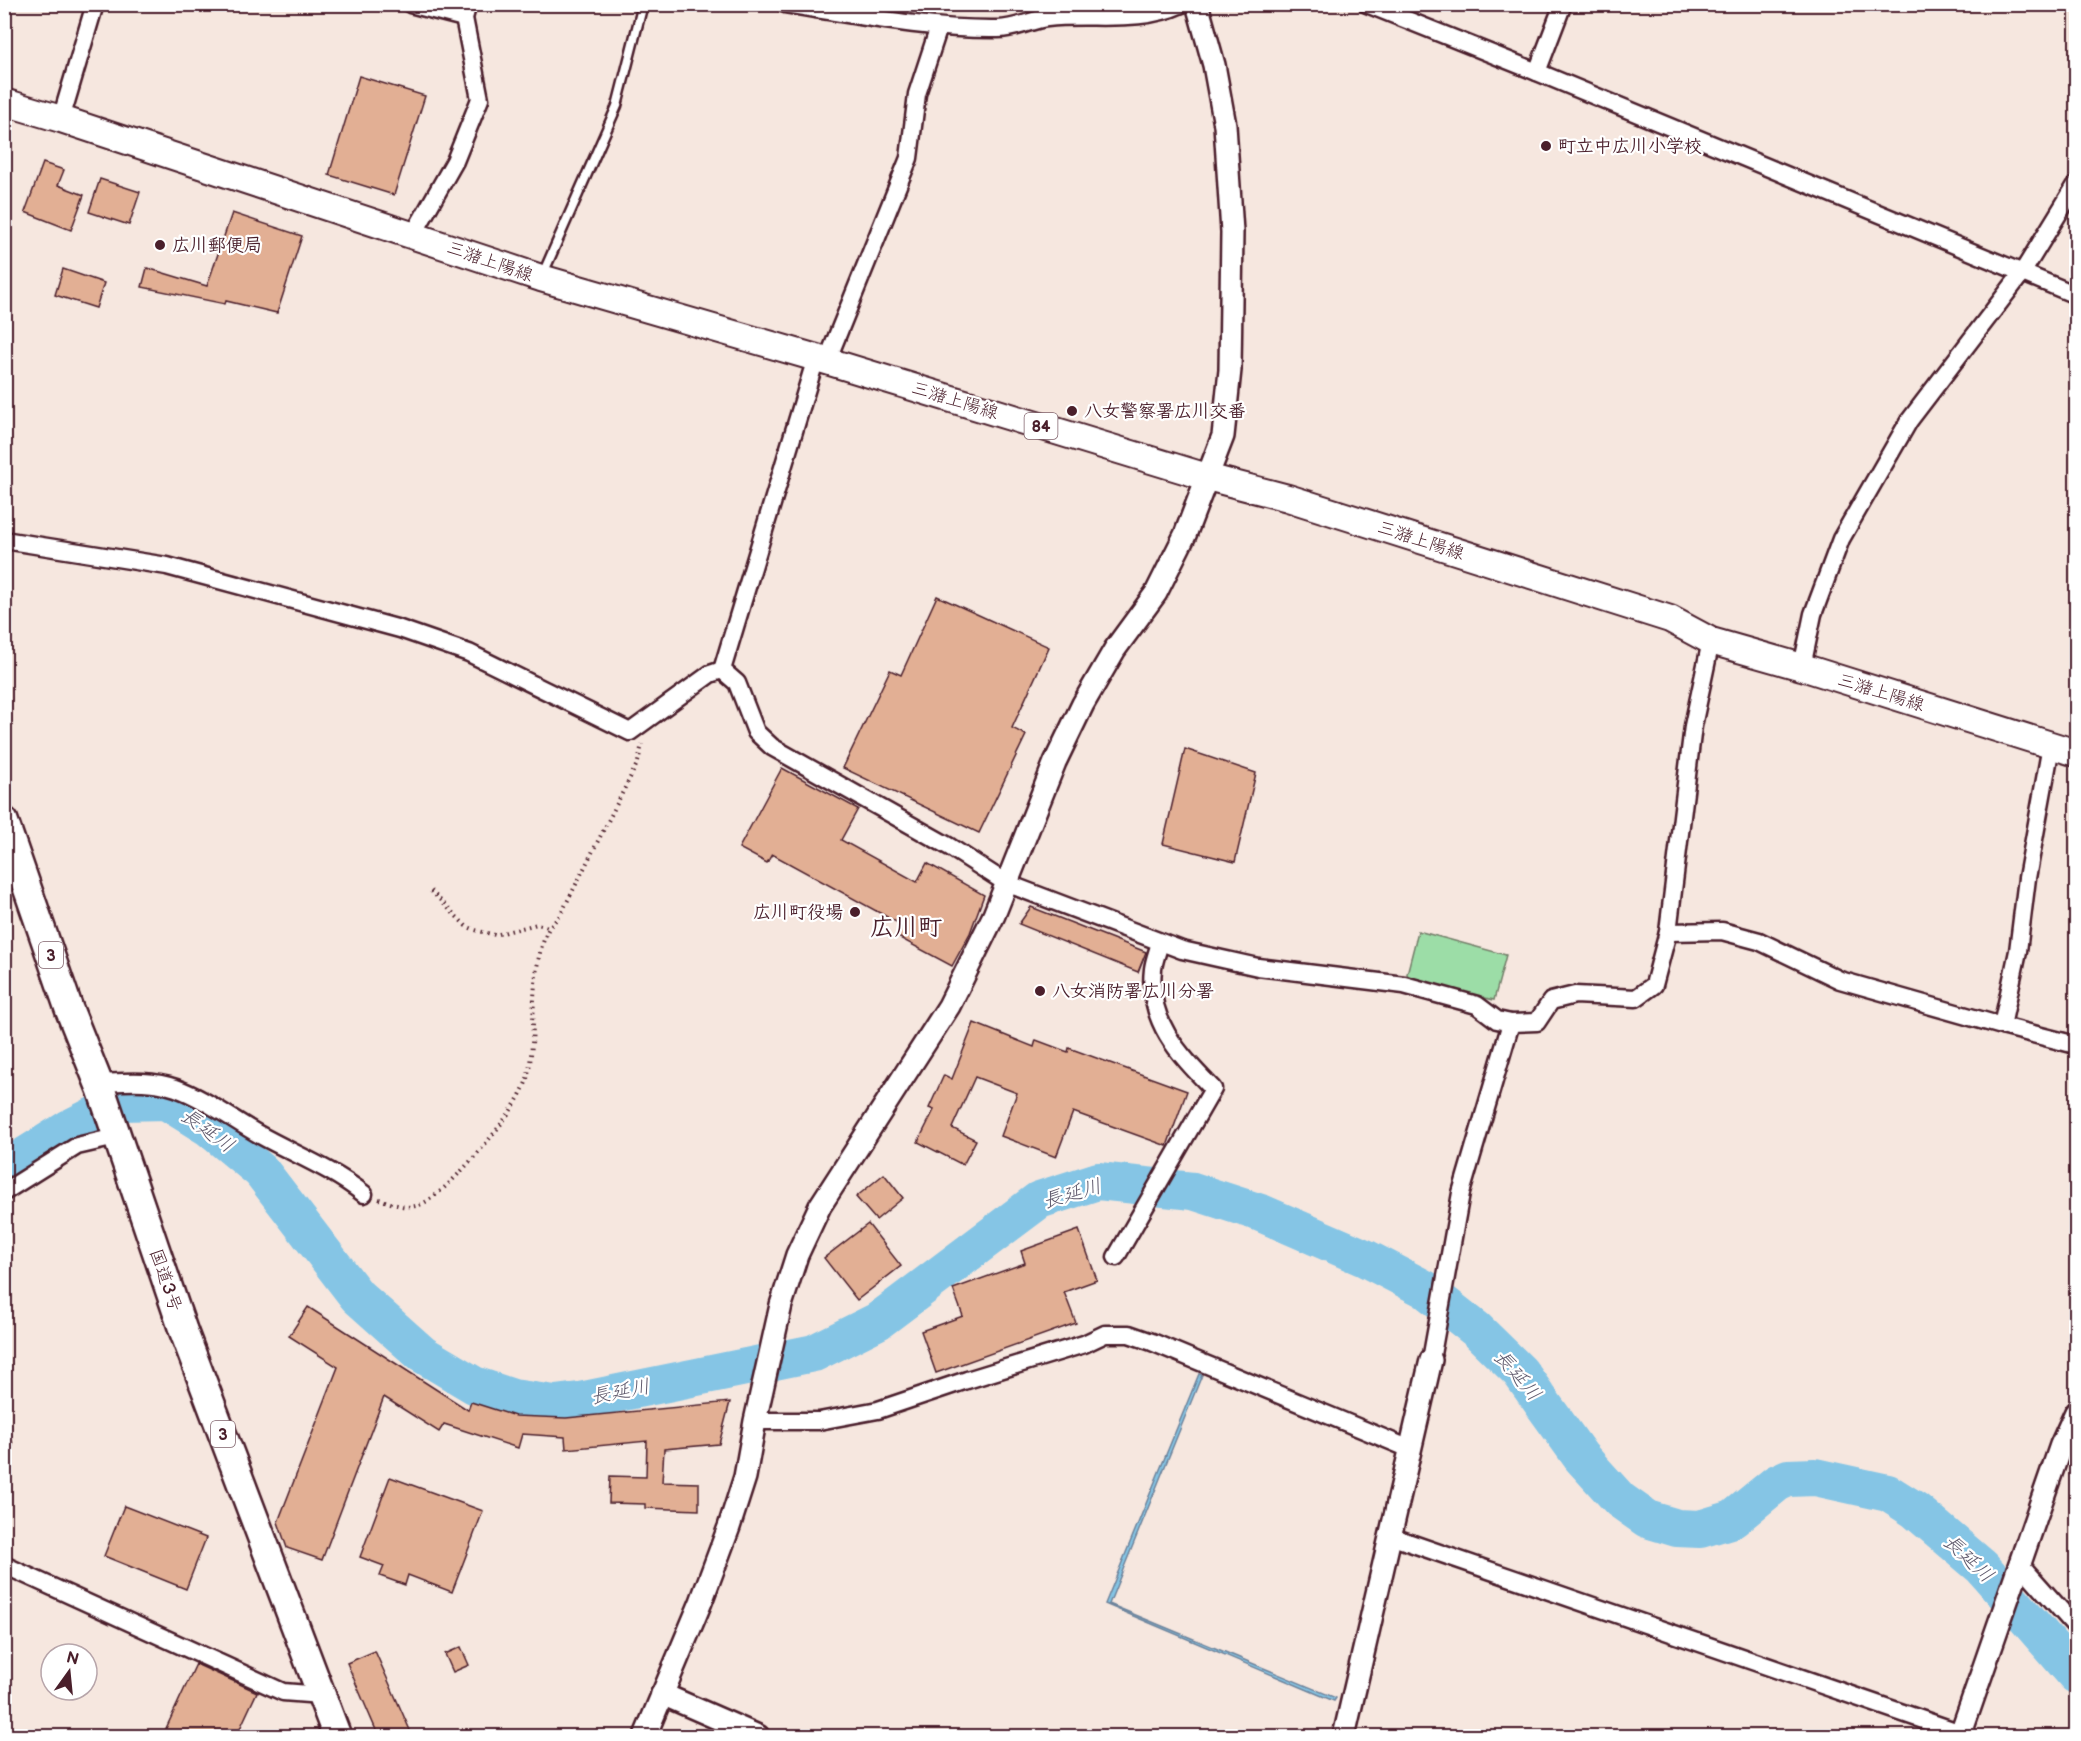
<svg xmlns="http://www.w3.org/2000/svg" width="2081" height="1741" font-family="'Balsamiq Sans','Klee One',sans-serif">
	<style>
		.green { fill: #9cdda7; stroke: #737e69; stroke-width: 1.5 }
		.water { fill: #85c5e5; stroke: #6d839b; stroke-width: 1.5 }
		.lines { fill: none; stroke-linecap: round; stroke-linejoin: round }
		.river { stroke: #85c5e5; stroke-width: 38 }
		.building { fill: #e2af94; stroke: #4a1f2b; stroke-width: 1.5 }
		.service-casing { stroke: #4a1f2b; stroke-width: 13 }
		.minor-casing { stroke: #4a1f2b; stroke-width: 21 }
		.tertiary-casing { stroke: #4a1f2b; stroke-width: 26 }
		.primary-casing { stroke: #4a1f2b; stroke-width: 30 }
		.trunk-casing { stroke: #4a1f2b; stroke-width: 32 }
		.path { stroke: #4a1f2b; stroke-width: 4; stroke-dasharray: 1.5 4.5; stroke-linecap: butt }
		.service { stroke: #fff; stroke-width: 8 }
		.minor { stroke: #fff; stroke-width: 16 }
		.tertiary { stroke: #fff; stroke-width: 21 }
		.primary { stroke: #fff; stroke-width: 26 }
		.trunk { stroke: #fff; stroke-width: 27 }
		.poi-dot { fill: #4a1f2b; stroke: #fff; stroke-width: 2 }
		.labels { text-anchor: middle; stroke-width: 4.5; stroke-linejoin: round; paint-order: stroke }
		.shield { fill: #fff; stroke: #80626b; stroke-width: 1.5 }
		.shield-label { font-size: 16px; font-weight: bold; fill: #4a1f2b }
		.poi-label { font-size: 18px; font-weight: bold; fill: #4a1f2b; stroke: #fff; text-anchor: start }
		.street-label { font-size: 18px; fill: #4a1f2b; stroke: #fff }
		.water-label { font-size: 20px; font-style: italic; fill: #5f596c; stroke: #fff }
		.district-label { font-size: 24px; font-weight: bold; fill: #4a1f2b; stroke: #fff }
	</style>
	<rect width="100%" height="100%" fill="#f6e7df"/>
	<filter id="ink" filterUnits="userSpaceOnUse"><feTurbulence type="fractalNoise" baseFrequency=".0167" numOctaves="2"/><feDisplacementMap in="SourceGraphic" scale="12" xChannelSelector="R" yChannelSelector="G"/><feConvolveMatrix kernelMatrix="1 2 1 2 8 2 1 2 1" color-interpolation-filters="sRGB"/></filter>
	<g filter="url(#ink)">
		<path class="green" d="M 1418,931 L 1506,955 L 1494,1000 L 1411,981 L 1407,974 Z"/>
		<path class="water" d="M 1199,1374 L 1202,1375 L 1109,1604 L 1336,1698 L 1334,1701 L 1105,1604 Z"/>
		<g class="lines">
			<path class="river" d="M 4,1169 L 68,1129 L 121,1102 L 166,1101 L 208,1127 L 261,1171 L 357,1296 L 422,1354 L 474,1385 L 513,1398 L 555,1404 L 579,1401 L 814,1353 L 878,1321 L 1039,1200 L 1098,1181 L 1193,1191 L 1261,1213 L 1365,1258 L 1425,1289 L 1477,1330 L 1520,1372 L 1581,1457 L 1620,1500 L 1647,1519 L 1677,1528 L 1700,1529 L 1733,1519 L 1777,1483 L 1788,1478 L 1815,1477 L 1888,1493 L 1915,1510 L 1982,1567 L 2076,1675"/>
		</g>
		<g class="building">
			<path d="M 359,76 L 425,96 L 394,195 L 329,175 Z"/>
			<path d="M 43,163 L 64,170 L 58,185 L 84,195 L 71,230 L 25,212 Z"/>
			<path d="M 100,179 L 140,192 L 129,225 L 89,212 Z"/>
			<path d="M 232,213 L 302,236 L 277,313 L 226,301 L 225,304 L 142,287 L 147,268 L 207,286 Z"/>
			<path d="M 63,269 L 104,283 L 96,308 L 55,295 Z"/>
			<path d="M 937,596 L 1049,647 L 1012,728 L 1026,735 L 979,833 L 843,768 L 890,670 L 901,675 Z"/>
			<path d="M 1185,749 L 1256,773 L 1235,862 L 1163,844 Z"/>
			<path d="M 782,768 L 858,809 L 841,840 L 917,882 L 927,863 L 984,895 L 970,933 L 952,966 L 896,936 L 902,925 L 772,854 L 767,863 L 739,848 Z"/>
			<path d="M 1031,907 L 1146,952 L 1138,972 L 1019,924 Z"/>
			<path d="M 974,1023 L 1034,1047 L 1036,1040 L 1068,1052 L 1069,1048 L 1187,1091 L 1167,1146 L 1073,1112 L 1056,1157 L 1001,1136 L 1017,1093 L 975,1077 L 952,1128 L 976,1140 L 963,1165 L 918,1142 L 934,1110 L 929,1108 L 944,1075 L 952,1079 Z"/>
			<path d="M 884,1174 L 903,1198 L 876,1220 L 856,1197 Z"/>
			<path d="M 868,1224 L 901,1266 L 857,1300 L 824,1258 Z"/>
			<path d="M 1079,1230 L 1097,1280 L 1064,1292 L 1076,1323 L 936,1373 L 921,1331 L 963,1316 L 953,1289 L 1025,1263 L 1021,1251 Z"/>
			<path d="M 308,1307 L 468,1410 L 471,1402 L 515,1416 L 566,1418 L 730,1402 L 719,1444 L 664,1449 L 662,1482 L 699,1483 L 699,1510 L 645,1508 L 645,1504 L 609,1503 L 610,1476 L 646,1477 L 647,1441 L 566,1449 L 565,1437 L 522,1434 L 518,1448 L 444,1424 L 439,1432 L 384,1397 L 322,1560 L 287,1548 L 278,1522 L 338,1367 L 289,1336 Z"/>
			<path d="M 390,1477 L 483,1511 L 452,1592 L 408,1575 L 405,1585 L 380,1576 L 384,1566 L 360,1557 Z"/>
			<path d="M 124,1506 L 206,1538 L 186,1589 L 104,1556 Z"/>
			<path d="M 461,1647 L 469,1665 L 453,1672 L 445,1654 Z"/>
			<path d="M 375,1651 L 413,1737 L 379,1737 L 347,1663 Z"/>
			<path d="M 196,1664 L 257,1692 L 236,1737 L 162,1737 Z"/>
		</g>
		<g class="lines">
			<defs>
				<g id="service">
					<path d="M 542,276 L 617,106 L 643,4"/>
					<path d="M 4,1448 L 7,1444"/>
				</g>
				<g id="minor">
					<path d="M 410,4 L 464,18"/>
					<path d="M 785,4 C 856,15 927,30 998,29 C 1015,29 1031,20 1047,18 C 1092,13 1139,24 1182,4"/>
					<path d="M 1367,4 L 1537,72 L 2076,295"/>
					<path d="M 1537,72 L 1563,4"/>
					<path d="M 61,119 L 95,4"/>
					<path d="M 413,235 L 455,161 L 480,99 L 464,18 L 468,4"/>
					<path d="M 827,361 L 909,158 L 917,94 L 939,27"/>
					<path d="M 4,540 L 167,566 L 400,629 L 469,653 L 630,732 L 710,674 L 722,670"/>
					<path d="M 1802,667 L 1813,614 L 1841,539 L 1909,421 L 2022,273 L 2076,185"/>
					<path d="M 722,670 L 737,683 L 756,732 L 772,747 L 950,847 L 1006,883 L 1182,950 L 1258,967 L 1404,985 L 1477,1005 L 1497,1020 L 1511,1023 L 1537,1022 L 1551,1001 L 1575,995 L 1636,998 L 1654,985 L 1668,932 L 1693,726 L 1711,641"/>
					<path d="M 722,670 L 816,358"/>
					<path d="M 1668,932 L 1722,931 L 1759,941 L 1840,980 L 2002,1026 L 2076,1045"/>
					<path d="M 2002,1026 L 2018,951 L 2027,878 L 2051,746"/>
					<path d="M 99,1083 C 125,1082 150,1079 176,1088 C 206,1099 233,1120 260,1135 C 296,1155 331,1168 364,1194"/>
					<path d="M 4,1192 L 77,1146 L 116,1137"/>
					<path d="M 1116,1257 L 1213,1089 C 1179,1054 1147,1022 1153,969 C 1154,960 1158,951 1160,942"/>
					<path d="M 1431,1360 L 1461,1193 L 1511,1023"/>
					<path d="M 755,1421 L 819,1421 L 878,1410 L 967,1380 L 1084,1344 L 1105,1334 L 1129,1334 L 1152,1342 L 1410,1449"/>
					<path d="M 1390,1536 L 1961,1733"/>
					<path d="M 2020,1564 L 2076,1627"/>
					<path d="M 4,1565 L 283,1692 L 321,1695"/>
				</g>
				<g id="tertiary">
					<path d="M 662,1694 L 758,1736"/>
					<path d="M 645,1736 L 701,1602 L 729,1527 L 745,1477 L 755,1421 L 781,1305 L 797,1255 L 820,1206 L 949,1006 L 994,915 L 1055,762 L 1083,704 L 1115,649 L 1156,593 L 1185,535 L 1223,436 L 1230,370 L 1232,232 L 1225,125 L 1214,65 L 1197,4"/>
					<path d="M 1344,1736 L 1431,1360"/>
					<path d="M 1960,1736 L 2061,1445 L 2076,1412"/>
				</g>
				<path id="primary" d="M 4,102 L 61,119 L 541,278 L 827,361 L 1207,477 L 1288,498 L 1670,619 L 1711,641 L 1802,667 L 2076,753"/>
				<path id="trunk" d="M 4,821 L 69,1009 L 101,1089 L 183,1330 L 337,1736"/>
			</defs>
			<use href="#service" class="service-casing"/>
			<use href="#minor" class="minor-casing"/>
			<use href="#tertiary" class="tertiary-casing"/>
			<use href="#primary" class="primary-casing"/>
			<use href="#trunk" class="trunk-casing"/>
			<g class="path">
				<path d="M 431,891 L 466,926 L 475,930 L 495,935 L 537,924 L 549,927"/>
				<path d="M 379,1199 C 391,1203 405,1210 419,1205 C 445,1197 511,1117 522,1091 C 525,1086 527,1080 528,1074 C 538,1027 527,975 548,930 C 551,924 558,919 562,912 L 638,762 L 642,744"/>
			</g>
			<use href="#service" class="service"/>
			<use href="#minor" class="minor"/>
			<use href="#tertiary" class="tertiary"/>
			<use href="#primary" class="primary"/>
			<use href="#trunk" class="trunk"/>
		</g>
	</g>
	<g class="poi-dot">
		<circle cx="1546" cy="146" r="6"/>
		<circle cx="160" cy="245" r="6"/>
		<circle cx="1072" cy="411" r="6"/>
		<circle cx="855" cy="912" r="6"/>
		<circle cx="1040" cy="991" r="6"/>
	</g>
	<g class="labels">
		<g class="shield">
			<rect x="1024.5" y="413" width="33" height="26" rx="4.5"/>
			<rect x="39" y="942" width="24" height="26" rx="4.5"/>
			<rect x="211" y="1421" width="24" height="26" rx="4.5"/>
		</g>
		<g class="shield-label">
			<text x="1041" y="432">84</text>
			<text x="51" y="961">3</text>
			<text x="223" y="1440">3</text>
		</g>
		<g class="poi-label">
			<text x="1558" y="152">町立中広川小学校</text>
			<text x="172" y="251">広川郵便局</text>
			<text x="1084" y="417">八女警察署広川交番</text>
			<text x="843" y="918" text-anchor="end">広川町役場</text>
			<text x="1052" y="997">八女消防署広川分署</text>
		</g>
		<g class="street-label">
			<text transform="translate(490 261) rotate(19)" y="6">三潴上陽線</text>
			<text transform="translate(955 400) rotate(17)" y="6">三潴上陽線</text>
			<text transform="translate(1421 540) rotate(18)" y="6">三潴上陽線</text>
			<text transform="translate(1881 692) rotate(17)" y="6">三潴上陽線</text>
			<text transform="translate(166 1280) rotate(71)" y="6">国道3号</text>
		</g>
		<g class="water-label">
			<text transform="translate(208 1130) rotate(36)" y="7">長延川</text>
			<text transform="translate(1072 1193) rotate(-16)" y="7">長延川</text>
			<text transform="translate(1518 1375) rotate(49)" y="7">長延川</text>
			<text transform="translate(620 1391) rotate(-11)" y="7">長延川</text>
			<text transform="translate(1969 1558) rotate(43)" y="7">長延川</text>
		</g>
		<g class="district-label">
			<text x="906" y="935">広川町</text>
		</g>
	</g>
	<rect width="2081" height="1741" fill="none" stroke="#fff" stroke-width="24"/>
	<rect x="12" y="12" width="2057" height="1717" fill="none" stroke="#4a1f2b" stroke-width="2" filter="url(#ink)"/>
	<g transform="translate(69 1672) rotate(15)"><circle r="28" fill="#ffffff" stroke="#b7a5aa" stroke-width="1.5"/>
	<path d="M0-4.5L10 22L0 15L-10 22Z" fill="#4a1f2b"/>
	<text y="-9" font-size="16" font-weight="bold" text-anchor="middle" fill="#4a1f2b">N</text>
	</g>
</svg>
